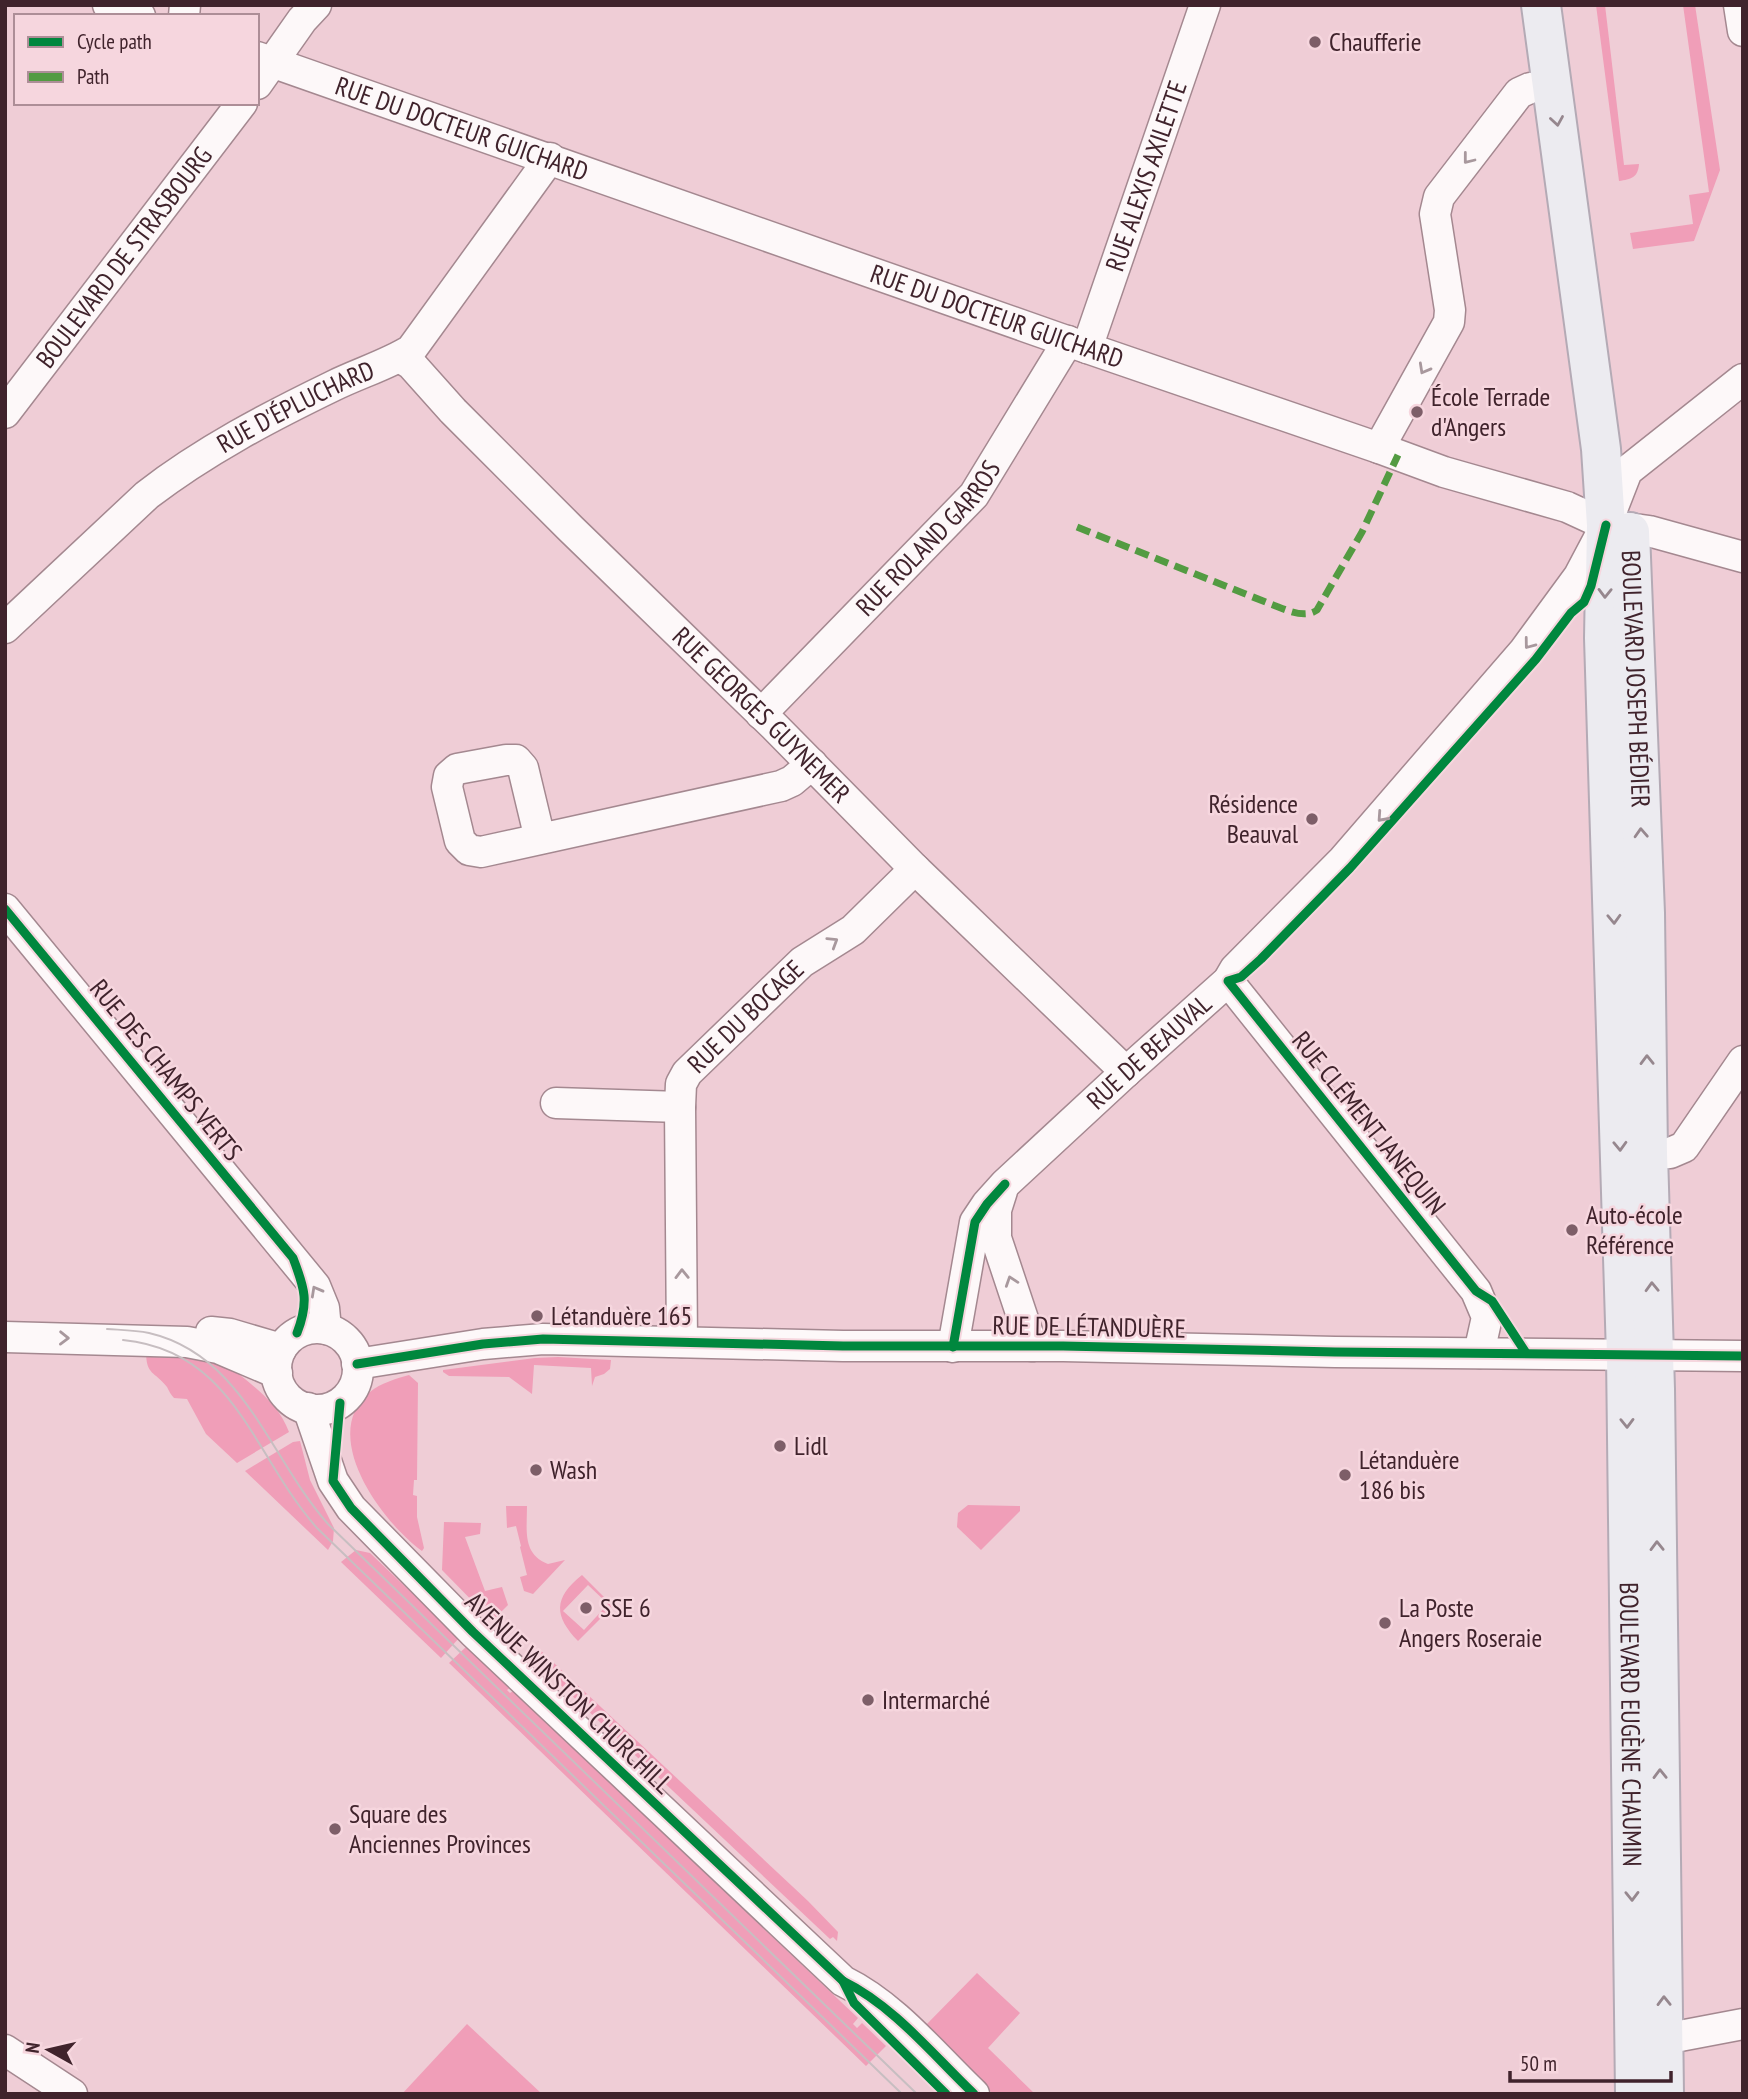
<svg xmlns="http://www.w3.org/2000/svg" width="1748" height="2099" font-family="'PT Sans Narrow',sans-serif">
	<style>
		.green { fill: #f09eb8; fill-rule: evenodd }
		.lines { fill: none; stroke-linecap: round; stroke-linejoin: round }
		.minor-casing { stroke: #a48890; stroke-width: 33 }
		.major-casing { stroke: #b4aab5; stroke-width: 42 }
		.minor { stroke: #fdf8f9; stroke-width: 30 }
		.major { stroke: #ecebf0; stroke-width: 38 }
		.tram { stroke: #c7bec1; stroke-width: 2 }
		.quiet { stroke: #539b42; stroke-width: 7; stroke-dasharray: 14 7; stroke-linecap: butt }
		.cycleway-casing { stroke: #f6d6de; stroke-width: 13 }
		.cycleway { stroke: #00873e; stroke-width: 9 }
		.oneway { stroke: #96878e }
		.oneway2 { stroke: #a8989d }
		.poi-dot { fill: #7d5e68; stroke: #f6d6de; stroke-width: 2.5 }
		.labels { text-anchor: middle; stroke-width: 5; stroke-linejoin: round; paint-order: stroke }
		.poi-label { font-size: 26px; fill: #40232c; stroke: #f6d6de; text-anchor: start }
		.street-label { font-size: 26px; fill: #40232c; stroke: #f6d6de }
	</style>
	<rect width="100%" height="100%" fill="#efcdd6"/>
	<g class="green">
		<path d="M 1596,5 L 1605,5 L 1624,165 L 1639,164 C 1638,178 1631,179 1619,181 Z"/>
		<path d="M 1683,5 L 1695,5 L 1720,170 L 1694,241 L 1633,249 L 1630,233 L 1693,224 L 1689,195 L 1709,192 Z"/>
		<path d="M 139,1344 L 242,1369 L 240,1375 C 260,1391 280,1407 289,1432 L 237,1463 L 206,1434 L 187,1399 L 174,1398 C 171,1395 169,1391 167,1387 C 155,1371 146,1376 146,1351 Z"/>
		<path d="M 558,1357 L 611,1360 L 610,1369 L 604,1374 L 595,1377 L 592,1386 L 591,1368 L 534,1365 L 532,1394 L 509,1377 L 449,1376 L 443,1372 L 443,1370 L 535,1358 Z"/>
		<path d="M 409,1375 L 418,1383 L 417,1480 L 414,1480 L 413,1495 L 417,1496 L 417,1517 L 424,1548 L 422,1551 C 383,1523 317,1435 370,1392 C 381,1383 395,1379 409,1375 Z"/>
		<path d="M 300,1441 L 310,1480 L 334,1528 L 333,1541 L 328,1550 L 245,1471 L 293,1442 Z"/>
		<path d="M 968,1505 L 1020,1506 L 1020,1511 L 981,1550 L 957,1527 L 958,1513 Z"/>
		<path d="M 506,1506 L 527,1506 C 527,1530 522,1554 548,1564 L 565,1560 L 533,1594 L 524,1591 L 520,1577 L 527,1575 L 520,1547 L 521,1546 L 516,1526 L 507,1528 Z"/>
		<path d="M 444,1522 L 481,1523 L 480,1534 L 465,1537 L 485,1591 L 502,1587 L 508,1605 L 492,1621 L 442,1570 Z"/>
		<path d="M 356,1550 L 370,1553 L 459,1638 L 441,1658 L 341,1562 Z"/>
		<path d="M 582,1575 L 608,1601 L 611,1599 L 616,1603 L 578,1641 C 554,1616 553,1598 582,1575 ZM 588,1585 L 608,1604 L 584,1630 L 563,1611 Z"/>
		<path d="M 467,1646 L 510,1688 L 507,1690 L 510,1693 L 513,1691 L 858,2018 L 853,2024 L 857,2028 L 862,2023 L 886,2046 L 866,2066 L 449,1663 Z"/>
		<path d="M 539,1649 L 808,1901 L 838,1932 L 837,1941 L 833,1937 L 830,1939 L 532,1658 Z"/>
		<path d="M 977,1973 L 1020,2013 L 988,2048 L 1035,2094 L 993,2094 L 924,2027 Z"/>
		<path d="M 467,2024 L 542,2094 L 402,2094 Z"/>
	</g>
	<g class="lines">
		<defs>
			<g id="minor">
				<path d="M 108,5 L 140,16"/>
				<path d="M 1739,5 L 1743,31"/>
				<path d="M 184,16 L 185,5"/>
				<path id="s1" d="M 257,57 L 1058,338 L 1379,448 L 1444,472 L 1567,507 L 1606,525 L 1649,531 L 1743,557"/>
				<path d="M 257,84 L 302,20 L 316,5"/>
				<path id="s2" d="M 1087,348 L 1205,5"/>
				<path id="s3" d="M 400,357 L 411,364 L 453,411 L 570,528 L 774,726 L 915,869 L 1126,1072"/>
				<path id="s4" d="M 5,413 L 242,103"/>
				<path d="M 1379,448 L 1449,322 L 1450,310 L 1435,214 L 1439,197 L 1519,93 L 1530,88 L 1551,85"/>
				<path id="s5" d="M 5,628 L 147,495 C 204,451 269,417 333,386 C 357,374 389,364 411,350 L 550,158"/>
				<path id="s6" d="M 761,714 L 974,495 L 1068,341"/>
				<path d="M 540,839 L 523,768 L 516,760 L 506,760 L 457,769 L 449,776 L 447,787 L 460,841 L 469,850 L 481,852 L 781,786 L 792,781 L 812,764"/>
				<path d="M 5,909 L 315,1286 L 324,1308 L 326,1329"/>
				<path d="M 1228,981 L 1476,1291 L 1487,1317 L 1479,1353"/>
				<path d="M 556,1103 L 680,1107"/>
				<path d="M 1648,1154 L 1670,1153 L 1684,1147 L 1743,1061"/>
				<path d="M 1002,1191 L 996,1210 L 996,1238 L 1032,1346"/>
				<circle cx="317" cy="1369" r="41"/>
				<path d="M 211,1332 L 230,1334 L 281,1349"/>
				<path d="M 5,1337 L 187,1342 L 218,1348 L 277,1373"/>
				<path id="s7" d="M 682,1342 L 680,1107 L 681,1084 L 687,1073 L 802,962 L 853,930 L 915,869"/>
				<path id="s8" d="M 953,1347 L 975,1222 L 987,1204 L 1005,1184 L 1126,1072 L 1228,981 L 1235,969 L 1343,860 L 1524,651 L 1579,576 L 1606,525 L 1627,471 L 1743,379"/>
				<path d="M 357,1364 L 483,1344 L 543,1339 L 843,1346 L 1063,1346 L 1335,1352 L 1743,1356"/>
				<path d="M 308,1408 L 333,1481 L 351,1508 L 473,1632 L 843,1981 C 894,2006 933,2055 974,2094"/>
				<path d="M 1664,2039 L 1743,2024"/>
				<path d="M 5,2050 L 72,2094"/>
			</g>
			<g id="major">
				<path id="s9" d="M 1541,5 L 1601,449 L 1606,525 L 1604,638 L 1626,1355 L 1635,2094"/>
				<path id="s10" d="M 1630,532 L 1645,913 L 1648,1154 L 1655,1389 L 1664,2094"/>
			</g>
		</defs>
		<use href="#minor" class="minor-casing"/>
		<use href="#major" class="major-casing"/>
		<use href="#minor" class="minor"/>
		<use href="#major" class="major"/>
		<g class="tram">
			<path d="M 107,1329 C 121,1330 135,1330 149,1333 C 244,1355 270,1459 328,1524 L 917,2094"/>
			<path d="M 123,1340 C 235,1351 253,1456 317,1528 L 902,2094"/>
		</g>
		<path class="quiet" d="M 1077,527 L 1268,603 C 1283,608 1303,620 1317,610 L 1362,532 L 1398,455"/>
		<defs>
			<g id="cycleway">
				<path d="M 5,909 L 293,1258 C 305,1289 309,1302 297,1333"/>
				<path d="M 953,1347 L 975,1222 L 987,1204 L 1005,1184"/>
				<path d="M 1526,1353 L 1492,1301 L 1476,1291 L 1228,981 L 1241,977 L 1261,959 L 1350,868 L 1536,659 L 1571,613 L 1584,602 L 1591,586 L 1606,525"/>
				<path d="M 357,1364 L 483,1344 L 543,1339 L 843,1346 L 1063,1346 L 1335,1352 L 1743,1356"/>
				<path d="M 340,1403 L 333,1481 L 351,1508 L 473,1632 L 843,1981 C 894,2006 933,2055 974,2094"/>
				<path d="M 843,1981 L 854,2003 L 946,2094"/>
			</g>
		</defs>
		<use href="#cycleway" class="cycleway-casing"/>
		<use href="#cycleway" class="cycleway"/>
	</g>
	<defs><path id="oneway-chevron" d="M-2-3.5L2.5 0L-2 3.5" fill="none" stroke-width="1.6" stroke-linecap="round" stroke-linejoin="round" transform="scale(1.75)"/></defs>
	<g class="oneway">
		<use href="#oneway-chevron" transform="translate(1557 121) rotate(81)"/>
		<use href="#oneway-chevron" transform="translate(1605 593) rotate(91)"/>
		<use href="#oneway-chevron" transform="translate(1641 833) rotate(-93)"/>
		<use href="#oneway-chevron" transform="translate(1614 919) rotate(88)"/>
		<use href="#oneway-chevron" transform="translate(1647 1060) rotate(-91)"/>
		<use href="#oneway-chevron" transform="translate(1620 1146) rotate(88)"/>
		<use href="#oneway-chevron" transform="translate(1652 1287) rotate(-92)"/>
		<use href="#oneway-chevron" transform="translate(1627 1423) rotate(89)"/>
		<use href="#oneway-chevron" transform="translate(1657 1546) rotate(-91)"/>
		<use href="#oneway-chevron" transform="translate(1660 1774) rotate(-91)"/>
		<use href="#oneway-chevron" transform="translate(1632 1896) rotate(89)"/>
		<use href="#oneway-chevron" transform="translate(1664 2001) rotate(-91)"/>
	</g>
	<g class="oneway2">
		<use href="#oneway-chevron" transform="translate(1468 159) rotate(128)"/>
		<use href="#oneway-chevron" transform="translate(1424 369) rotate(119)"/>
		<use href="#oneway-chevron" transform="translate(1529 644) rotate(127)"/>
		<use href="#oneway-chevron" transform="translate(1382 817) rotate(132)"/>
		<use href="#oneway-chevron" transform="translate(833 942) rotate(-32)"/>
		<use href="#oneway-chevron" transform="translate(682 1274) rotate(-91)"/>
		<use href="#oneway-chevron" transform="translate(1011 1281) rotate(-109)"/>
		<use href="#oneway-chevron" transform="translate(316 1291) rotate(-119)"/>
		<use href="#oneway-chevron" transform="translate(64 1338) rotate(1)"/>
	</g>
	<g class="poi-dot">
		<circle cx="1315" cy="42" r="7"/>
		<circle cx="1417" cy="412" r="7"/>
		<circle cx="1312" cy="819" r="7"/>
		<circle cx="1572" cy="1230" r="7"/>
		<circle cx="537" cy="1316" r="7"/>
		<circle cx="780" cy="1446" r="7"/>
		<circle cx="536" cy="1470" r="7"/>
		<circle cx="1345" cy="1475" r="7"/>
		<circle cx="586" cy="1608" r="7"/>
		<circle cx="1385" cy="1623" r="7"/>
		<circle cx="868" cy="1700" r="7"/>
		<circle cx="335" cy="1829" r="7"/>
	</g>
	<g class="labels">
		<g class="poi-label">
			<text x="1329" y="51">Chaufferie</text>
			<text x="1431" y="406">École Terrade<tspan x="1431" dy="30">d'Angers</tspan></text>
			<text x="1298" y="813" text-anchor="end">Résidence<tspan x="1298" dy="30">Beauval</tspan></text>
			<text x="1586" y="1224">Auto-école<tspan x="1586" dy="30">Référence</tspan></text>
			<text x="551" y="1325">Létanduère 165</text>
			<text x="794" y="1455">Lidl</text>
			<text x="1359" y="1469">Létanduère<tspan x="1359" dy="30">186 bis</tspan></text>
			<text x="550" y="1479">Wash</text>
			<text x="600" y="1617">SSE 6</text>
			<text x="1399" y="1617">La Poste<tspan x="1399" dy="30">Angers Roseraie</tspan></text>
			<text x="882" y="1709">Intermarché</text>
			<text x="349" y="1823">Square des<tspan x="349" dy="30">Anciennes Provinces</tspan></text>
		</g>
		<g class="street-label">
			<text dy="9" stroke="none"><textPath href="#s1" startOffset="217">RUE DU DOCTEUR GUICHARD</textPath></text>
			<text dy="9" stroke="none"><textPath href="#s2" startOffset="182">RUE ALEXIS AXILETTE</textPath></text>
			<text dy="9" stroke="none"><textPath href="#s4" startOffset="196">BOULEVARD DE STRASBOURG</textPath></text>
			<text dy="9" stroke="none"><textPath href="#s1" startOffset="784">RUE DU DOCTEUR GUICHARD</textPath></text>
			<text dy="9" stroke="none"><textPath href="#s5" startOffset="368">RUE D'ÉPLUCHARD</textPath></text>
			<text dy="9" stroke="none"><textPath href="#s6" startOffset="243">RUE ROLAND GARROS</textPath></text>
			<text dy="9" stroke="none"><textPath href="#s10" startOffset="147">BOULEVARD JOSEPH BÉDIER</textPath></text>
			<text dy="9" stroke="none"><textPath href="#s3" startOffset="509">RUE GEORGES GUYNEMER</textPath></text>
			<text dy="9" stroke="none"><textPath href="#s7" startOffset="352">RUE DU BOCAGE</textPath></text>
			<text dy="9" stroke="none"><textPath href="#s8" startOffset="371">RUE DE BEAUVAL</textPath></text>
			<text transform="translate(166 1070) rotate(51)" y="9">RUE DES CHAMPS VERTS</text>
			<text transform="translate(1369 1123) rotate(51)" y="9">RUE CLÉMENT JANEQUIN</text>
			<text transform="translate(1089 1327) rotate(1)" y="9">RUE DE LÉTANDUÈRE</text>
			<text transform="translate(569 1693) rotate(44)" y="9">AVENUE WINSTON CHURCHILL</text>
			<text dy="9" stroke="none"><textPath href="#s9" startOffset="1724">BOULEVARD EUGÈNE CHAUMIN</textPath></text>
		</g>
	</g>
	<rect width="1748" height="2099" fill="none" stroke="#40232c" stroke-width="14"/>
	<rect x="14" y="14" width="245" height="91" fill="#f6d6de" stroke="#ad8e97" stroke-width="2"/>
	<rect x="28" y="37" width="35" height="10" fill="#00873e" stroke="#ad8e97" stroke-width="2"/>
	<text x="77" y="49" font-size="21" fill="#40232c">Cycle path</text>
	<rect x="28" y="72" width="35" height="10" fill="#539b42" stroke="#ad8e97" stroke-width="2"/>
	<text x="77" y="84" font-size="21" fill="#40232c">Path</text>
	<g transform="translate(49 2050) rotate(278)" stroke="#f6d6de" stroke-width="5" paint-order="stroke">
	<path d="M0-5L12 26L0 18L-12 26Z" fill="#40232c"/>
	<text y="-10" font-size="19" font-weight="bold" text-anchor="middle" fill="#40232c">N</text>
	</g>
	<path d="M1510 2071v10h161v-10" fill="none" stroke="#40232c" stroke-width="3.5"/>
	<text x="1520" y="2071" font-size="21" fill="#40232c" stroke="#f6d6de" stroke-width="5" paint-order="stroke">50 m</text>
</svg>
